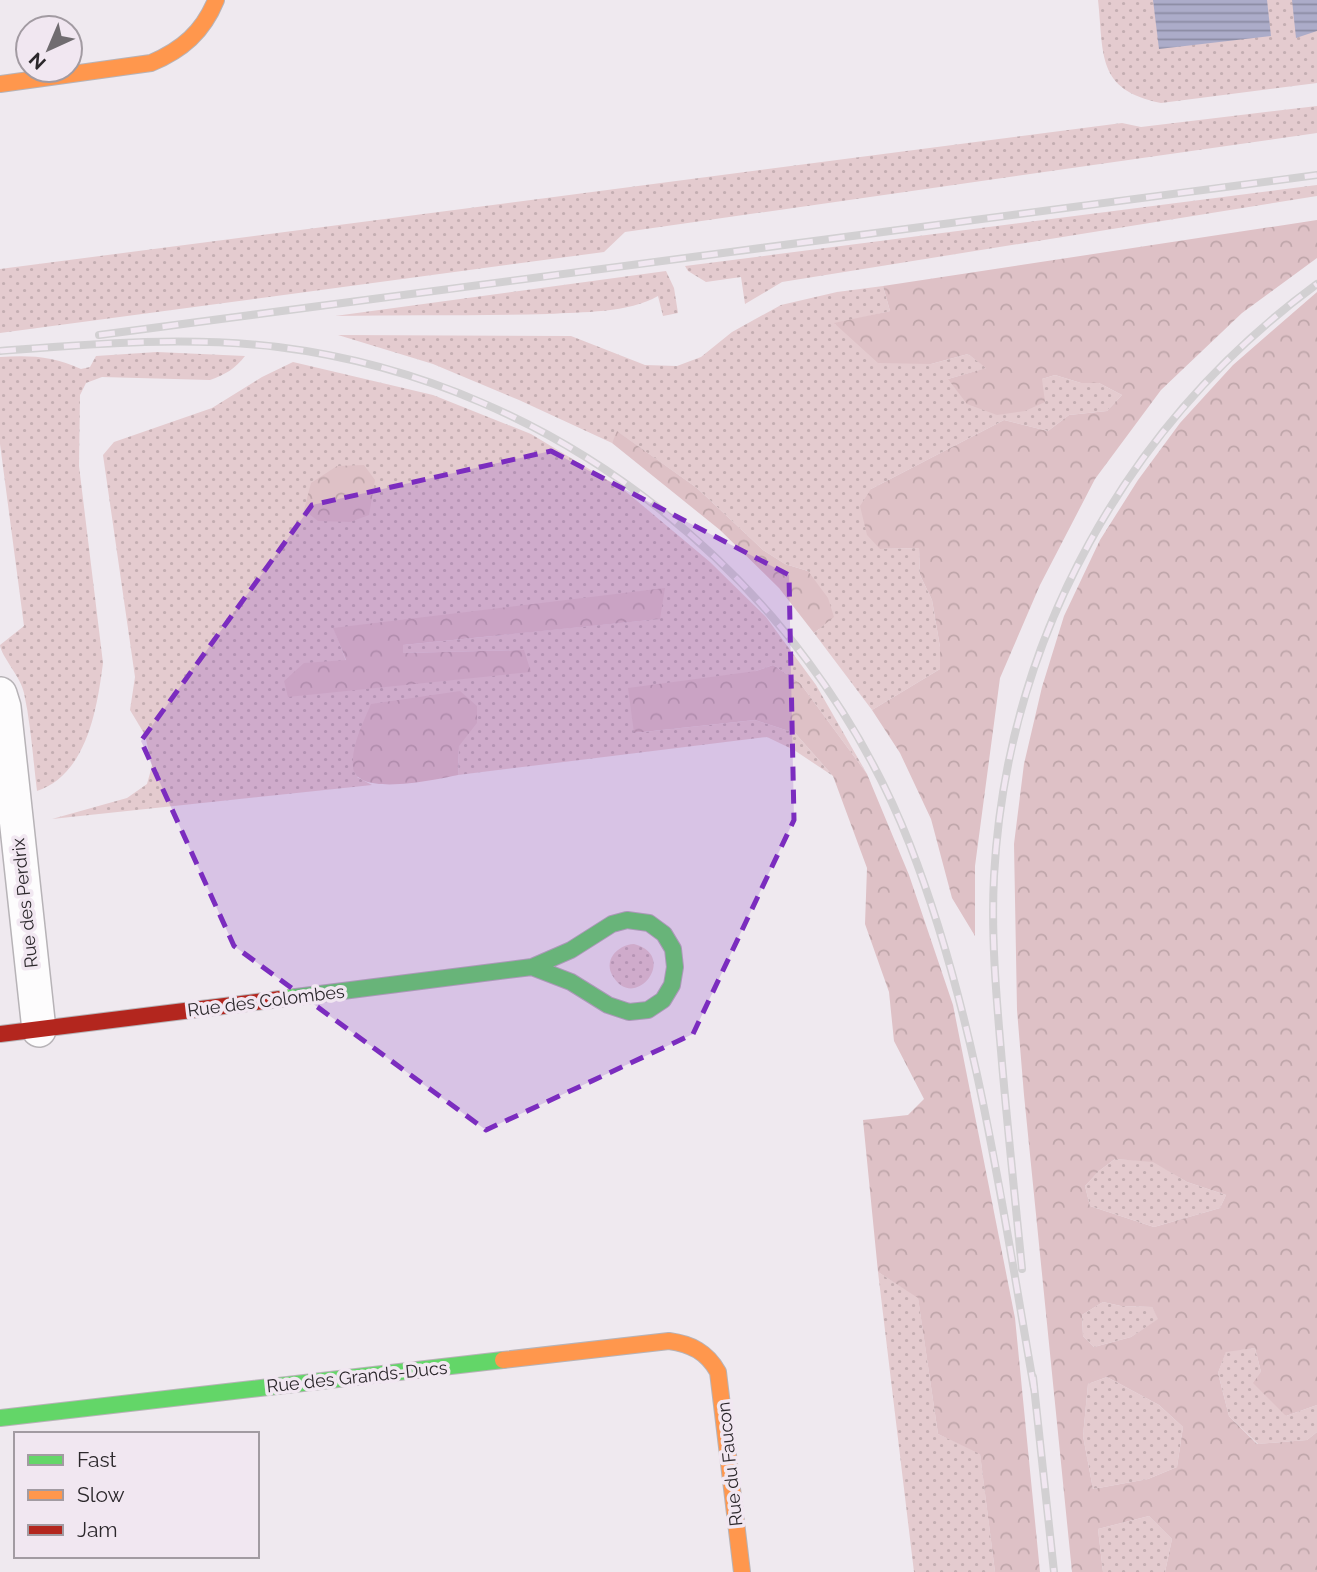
<svg xmlns="http://www.w3.org/2000/svg" width="1317" height="1572" font-family="Raleway,sans-serif">
	<style>
		.grass { fill: url(#grass-dots); fill-rule: evenodd }
		.forest { fill: url(#forest-crowns); fill-rule: evenodd }
		.water { fill: url(#water-rules) }
		.lines { fill: none; stroke-linecap: round; stroke-linejoin: round }
		.street-casing { stroke: #b7b3b7; stroke-width: 36 }
		.fast-casing { stroke: #b7b3b7; stroke-width: 18 }
		.slow-casing { stroke: #b7b3b7; stroke-width: 18 }
		.jam-casing { stroke: #b7b3b7; stroke-width: 18 }
		.street { stroke: #fdfcfd; stroke-width: 33 }
		.fast { stroke: #63d668; stroke-width: 16 }
		.slow { stroke: #ff974d; stroke-width: 16 }
		.jam { stroke: #b3261e; stroke-width: 16 }
		.rail-casing { stroke: #d2d0d2; stroke-width: 8 }
		.rail { stroke: #f1e7f1; stroke-width: 5; stroke-dasharray: 16; stroke-linecap: butt }
		.marked { fill: #7b2cbf; fill-opacity: 0.2; stroke: #7b2cbf; stroke-width: 5; stroke-dasharray: 14 9; stroke-linejoin: round }
		.labels { text-anchor: middle; stroke-width: 7; stroke-linejoin: round; paint-order: stroke }
		.street-label { font-size: 18px; fill: #2c282c; stroke: #f1e7f1 }
	</style>
	<defs>
		<pattern id="grass-dots" width="8" height="8" patternUnits="userSpaceOnUse" patternTransform="scale(1.75)"><rect width="8" height="8" fill="#e4cbcf"/><path d="M2 2h.1M6 6h.1" fill="none" stroke="#c4aeb2" stroke-width="1.8" stroke-linecap="round"/></pattern>
		<pattern id="forest-crowns" width="20" height="18" patternUnits="userSpaceOnUse" patternTransform="scale(1.75)"><rect width="20" height="18" fill="#dec1c6"/><path d="M2 6a3 3 0 1 1 6 0M12 15a3 3 0 1 1 6 0" fill="none" stroke="#bfa6aa"/></pattern>
		<pattern id="water-rules" width="6" height="5" patternUnits="userSpaceOnUse" patternTransform="scale(1.75)"><rect width="6" height="5" fill="#acacc9"/><path d="M0 2.5h6" fill="none" stroke="#8c8ca3"/></pattern>
	</defs>
	<rect width="100%" height="100%" fill="#efe9ef"/>
	<g class="grass">
		<path d="M 1098,0 L 1317,0 L 1317,83 L 1161,103 C 1096,90 1104,55 1098,0 Z"/>
		<path d="M 1317,106 L 1317,133 L 625,232 L 604,252 L 0,333 L 0,269 L 1122,123 L 1141,127 Z"/>
		<path d="M 1317,185 L 1317,196 L 782,282 L 745,304 L 741,277 L 706,282 L 688,271 L 685,266 Z"/>
		<path d="M 666,271 L 674,288 L 678,313 L 663,316 L 658,296 C 629,313 582,312 548,314 C 477,316 406,315 335,316 Z"/>
		<path d="M 883,286 L 890,311 L 835,324 L 931,364 L 968,354 L 987,368 L 948,379 L 1042,379 L 1055,375 L 1081,383 L 1099,383 L 1122,395 L 1107,411 L 1069,415 L 1048,431 L 1004,420 L 871,489 L 880,549 L 919,548 L 920,575 L 932,600 L 940,647 L 940,669 L 872,710 L 814,633 L 819,629 L 808,571 L 785,564 L 763,550 L 697,488 L 618,432 L 612,443 L 519,400 L 433,364 L 338,335 L 571,336 L 645,365 L 677,366 L 701,357 L 732,332 L 781,305 L 837,292 Z"/>
		<path d="M 157,352 L 245,356 C 236,368 225,375 210,380 L 102,377 L 86,383 L 80,395 L 79,466 L 103,663 C 97,709 87,774 37,791 C 33,759 31,725 24,693 C 21,677 1,656 0,645 L 24,626 L 0,444 L 0,357 C 29,355 54,356 81,369 L 90,367 L 96,356 Z"/>
		<path d="M 293,362 L 433,395 L 531,434 L 624,490 L 710,562 L 766,617 L 816,685 L 867,774 L 800,683 L 773,665 L 756,671 L 634,733 L 755,720 L 795,733 L 833,776 L 794,750 L 767,737 L 458,775 L 459,746 L 357,777 L 372,785 L 52,819 L 127,798 L 147,784 L 152,766 L 145,735 L 130,710 L 135,677 L 103,455 L 114,442 L 212,408 L 262,377 ZM 659,619 L 403,645 L 403,653 L 524,650 L 346,661 L 334,629 Z"/>
		<path d="M 634,944 C 679,956 636,1011 614,978 C 602,961 617,945 634,944 Z"/>
		<path d="M 1115,1159 L 1153,1161 L 1187,1182 L 1226,1195 L 1220,1208 L 1154,1227 L 1090,1206 L 1085,1186 L 1099,1171 Z"/>
		<path d="M 878,1272 L 918,1297 L 938,1434 L 980,1453 L 995,1572 L 914,1572 Z"/>
		<path d="M 1103,1302 L 1121,1306 L 1152,1307 L 1159,1319 L 1131,1337 L 1094,1347 L 1083,1336 L 1082,1315 Z"/>
		<path d="M 1255,1348 L 1261,1372 L 1286,1416 L 1317,1405 L 1317,1432 L 1307,1440 L 1258,1444 L 1229,1416 L 1218,1373 L 1226,1351 Z"/>
		<path d="M 1107,1377 L 1159,1405 L 1183,1427 L 1177,1467 L 1148,1479 L 1093,1489 L 1083,1436 L 1088,1384 Z"/>
		<path d="M 1149,1516 L 1172,1539 L 1165,1572 L 1103,1572 L 1098,1529 Z"/>
	</g>
	<g class="forest">
		<path d="M 1317,220 L 1317,258 L 1242,313 L 1161,390 L 1095,479 L 1040,585 L 1000,678 L 975,866 L 975,936 L 952,898 L 931,819 L 900,753 L 872,710 L 940,669 L 940,647 L 932,600 L 920,575 L 919,548 L 880,549 L 867,535 L 860,506 L 871,489 L 1004,420 L 1048,431 L 1069,415 L 1107,411 L 1122,395 L 1099,383 L 1081,383 L 1055,375 L 1042,379 L 1045,402 L 1025,411 L 997,415 L 967,404 L 948,379 L 986,368 L 968,354 L 931,364 L 878,363 L 834,323 L 890,311 L 883,286 Z"/>
		<path d="M 1317,292 L 1317,1405 L 1286,1416 L 1253,1383 L 1261,1372 L 1255,1348 L 1226,1352 L 1218,1373 L 1229,1416 L 1257,1444 L 1307,1440 L 1317,1432 L 1317,1572 L 1165,1572 L 1172,1539 L 1149,1516 L 1098,1529 L 1103,1572 L 1072,1572 L 1024,1095 L 1017,1010 L 1014,844 L 1024,764 L 1042,687 L 1064,616 L 1100,540 L 1138,480 L 1180,423 L 1233,365 ZM 1115,1159 L 1153,1162 L 1187,1182 L 1226,1195 L 1220,1208 L 1154,1227 L 1090,1206 L 1085,1186 L 1099,1171 ZM 1103,1302 L 1121,1306 L 1152,1307 L 1158,1319 L 1131,1337 L 1094,1347 L 1083,1336 L 1082,1315 ZM 1107,1377 L 1159,1405 L 1183,1427 L 1177,1467 L 1148,1479 L 1093,1489 L 1083,1436 L 1088,1384 Z"/>
		<path d="M 617,431 L 697,488 L 763,550 L 785,564 L 808,571 L 828,598 L 834,617 L 814,633 L 779,588 L 720,530 L 612,443 Z"/>
		<path d="M 364,465 L 375,480 L 369,515 L 350,522 L 318,521 L 304,510 L 311,483 L 337,466 Z"/>
		<path d="M 665,588 L 660,619 L 403,645 L 403,653 L 524,650 L 531,672 L 288,697 L 284,681 L 304,663 L 346,660 L 333,628 Z"/>
		<path d="M 773,665 L 800,683 L 867,774 L 909,875 L 953,1005 L 1015,1318 L 1040,1572 L 995,1572 L 980,1454 L 938,1434 L 918,1298 L 878,1272 L 863,1120 L 908,1115 L 924,1099 L 894,1041 L 889,992 L 865,924 L 867,868 L 833,776 L 795,733 L 755,720 L 634,733 L 628,688 L 756,671 Z"/>
		<path d="M 460,691 L 477,706 L 477,723 L 459,746 L 458,775 C 438,779 356,798 353,767 C 351,746 363,723 371,704 Z"/>
	</g>
	<g class="water">
		<path d="M 1153,0 L 1267,0 L 1271,36 L 1159,49 Z"/>
		<path d="M 1292,0 L 1317,0 L 1317,31 L 1296,38 Z"/>
	</g>
	<g class="lines">
		<defs>
			<path id="street" d="M 0,694 L 4,707 L 39,1030"/>
			<g id="fast">
				<path d="M 280,999 L 532,967 L 571,950 L 612,924 L 627,920 L 649,923 L 664,934 L 673,949 L 675,967 L 672,985 L 663,1000 L 648,1010 L 629,1012 L 608,1005 L 571,982 L 532,967"/>
				<path d="M 0,1418 L 503,1360"/>
			</g>
			<g id="slow">
				<path d="M 0,84 L 151,63 C 182,50 203,32 216,0"/>
				<path d="M 503,1360 L 669,1341 C 691,1344 707,1352 718,1372 L 742,1572"/>
			</g>
			<path id="jam" d="M 0,1034 L 280,999"/>
		</defs>
		<use href="#street" class="street-casing"/>
		<use href="#fast" class="fast-casing"/>
		<use href="#slow" class="slow-casing"/>
		<use href="#jam" class="jam-casing"/>
		<use href="#street" class="street"/>
		<use href="#fast" class="fast"/>
		<use href="#slow" class="slow"/>
		<use href="#jam" class="jam"/>
		<defs>
			<g id="rail">
				<path d="M 99,335 L 1317,175"/>
				<path d="M 0,351 C 92,344 186,336 278,347 C 561,382 807,582 910,845 C 977,1018 1002,1206 1034,1388"/>
				<path d="M 1022,1269 C 1015,1197 1007,1124 1001,1051 C 996,993 991,934 994,876 C 1007,640 1126,424 1317,284"/>
				<path d="M 1033,1377 L 1054,1572"/>
			</g>
		</defs>
		<use href="#rail" class="rail-casing"/>
		<use href="#rail" class="rail"/>
	</g>
	<path class="marked" d="M 551,451 L 789,575 L 794,820 L 693,1034 L 486,1130 L 234,946 L 141,741 L 312,505 Z"/>
	<g class="labels">
		<g class="street-label">
			<text transform="translate(25 903) rotate(-96)" y="6">Rue des Perdrix</text>
			<text transform="translate(266 1001) rotate(-7)" y="6">Rue des Colombes</text>
			<text transform="translate(357 1377) rotate(-6)" y="6">Rue des Grands-Ducs</text>
			<text transform="translate(730 1464) rotate(-96)" y="6">Rue du Faucon</text>
		</g>
	</g>
	<rect x="14" y="1432" width="245" height="126" fill="#f1e7f1" stroke="#a29ba2" stroke-width="2"/>
	<rect x="28" y="1455" width="35" height="10" fill="#63d668" stroke="#a29ba2" stroke-width="2"/>
	<text x="77" y="1467" font-size="21" fill="#2c282c">Fast</text>
	<rect x="28" y="1490" width="35" height="10" fill="#ff974d" stroke="#a29ba2" stroke-width="2"/>
	<text x="77" y="1502" font-size="21" fill="#2c282c">Slow</text>
	<rect x="28" y="1525" width="35" height="10" fill="#b3261e" stroke="#a29ba2" stroke-width="2"/>
	<text x="77" y="1537" font-size="21" fill="#2c282c">Jam</text>
	<g transform="translate(49 49) rotate(224)"><circle r="33" fill="#f1e7f1" stroke="#a29ba2" stroke-width="2"/>
	<path d="M0-5L12 26L0 18L-12 26Z" fill="#706c70"/>
	<text y="-10" font-size="19" font-weight="bold" text-anchor="middle" fill="#2c282c">N</text>
	</g>
</svg>
